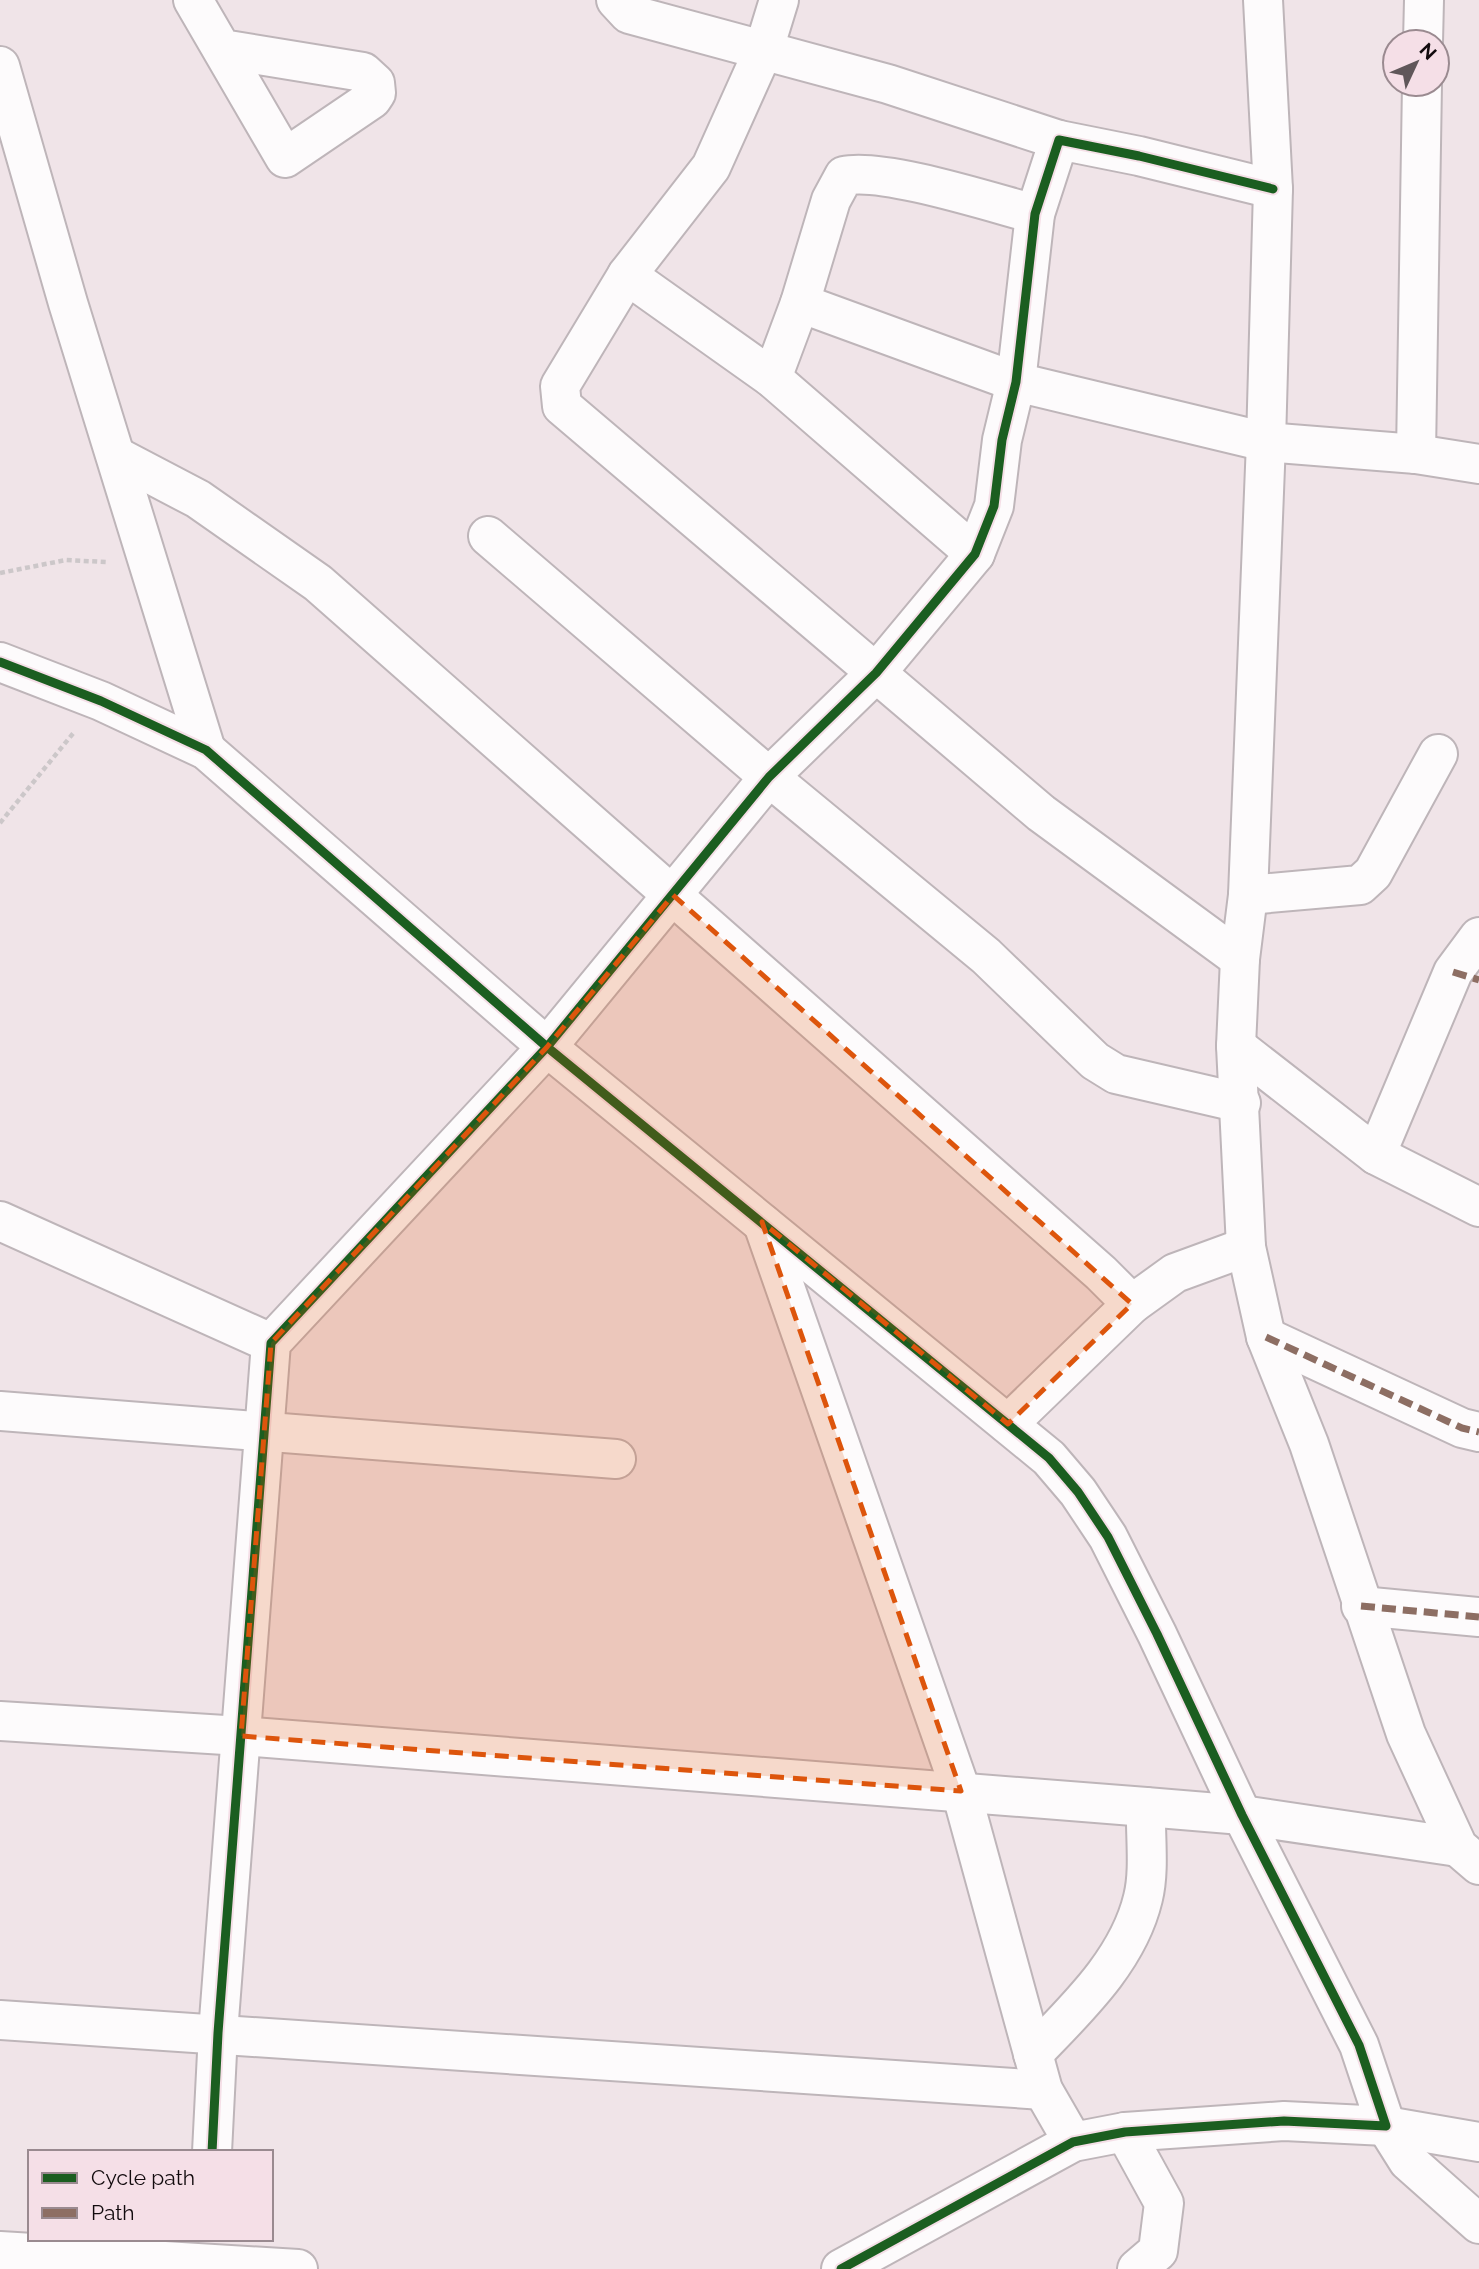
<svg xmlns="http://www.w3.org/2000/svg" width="1479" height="2269" font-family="Raleway,sans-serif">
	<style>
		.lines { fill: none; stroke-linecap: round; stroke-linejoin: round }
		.minor-casing { stroke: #beb5b9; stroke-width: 42 }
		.path { stroke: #ccc7c9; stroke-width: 4.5; stroke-dasharray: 5 3.5; stroke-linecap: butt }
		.minor { stroke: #fdfbfc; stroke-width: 38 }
		.quiet { stroke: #8d6e63; stroke-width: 7; stroke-dasharray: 14 7; stroke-linecap: butt }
		.cycleway-casing { stroke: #f5dfe7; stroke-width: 13 }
		.cycleway { stroke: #1b5e20; stroke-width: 9 }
		.marked { fill: #dd550c; fill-opacity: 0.2; stroke: #dd550c; stroke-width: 5; stroke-dasharray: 14 9; stroke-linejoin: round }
	</style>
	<rect width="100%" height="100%" fill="#f0e4e8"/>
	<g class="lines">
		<defs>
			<g id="minor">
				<path d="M 193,0 L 285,158 L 372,99 L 376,93 L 375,83 L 363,72 L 222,49"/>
				<path d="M 616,0 L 629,14 L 888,84 L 1059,140"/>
				<path d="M 779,0 L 764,49 L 711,167 L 627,275 L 560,386 L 562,406 L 1041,813 L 1240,959"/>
				<path d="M 1263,0 L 1273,189 L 1266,442 L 1248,895 L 1240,959 L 1236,1046 L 1246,1247 L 1266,1337 L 1309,1444 L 1406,1734 L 1458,1847 L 1479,1865"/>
				<path d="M 1423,42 L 1424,0"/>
				<path d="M 0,66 L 68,303 L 206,750"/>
				<path d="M 627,275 L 772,378 L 975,554"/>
				<path d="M 800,303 L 1016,382 L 1266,442 L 1416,454 L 1479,464"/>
				<path d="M 772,378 L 800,303 L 831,200 L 844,176 C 882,167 993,203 1035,214"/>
				<path d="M 1416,454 L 1422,84"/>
				<path d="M 116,456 L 198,499 L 318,583 L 1101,1273 L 1132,1304 L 1175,1273 L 1246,1247"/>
				<path d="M 488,536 L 769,777 L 986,956 L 1095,1061 L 1116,1074 L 1241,1103"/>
				<path d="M 0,662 L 101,701 L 206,750 L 547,1047 L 1049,1458 L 1078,1492 L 1108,1537 L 1157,1634 L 1242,1815 L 1359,2045 L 1386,2126 L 1284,2121 L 1125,2132 L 1073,2142 L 841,2269"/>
				<path d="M 1248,895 L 1360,885 L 1373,873 L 1438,754"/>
				<path d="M 1236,1046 L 1376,1155 L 1479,1207"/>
				<path d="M 1376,1155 L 1453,972 L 1479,937"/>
				<path d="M 0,1221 L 271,1343"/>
				<path d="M 763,1224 L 961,1791 L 1043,2090 L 1073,2142"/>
				<path d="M 1266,1337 L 1462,1428 L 1479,1432"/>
				<path d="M 0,1411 L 616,1459"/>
				<path d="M 1008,1424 L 1132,1304"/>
				<path d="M 1361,1606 L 1479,1617"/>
				<path d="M 0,1721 L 241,1736 L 1146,1807 L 1242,1815 L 1458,1847"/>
				<path d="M 0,2020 L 1043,2090"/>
				<path d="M 1033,2054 C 1076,2009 1128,1961 1143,1898 C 1150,1870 1145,1835 1146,1807"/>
				<path d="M 1386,2126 L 1408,2161 L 1479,2224"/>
				<path d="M 1386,2126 L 1479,2142"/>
				<path d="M 1125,2132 L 1164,2203 L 1158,2251 L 1137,2269"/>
				<path d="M 212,2152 L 218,2033 L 271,1343 L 547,1047 L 769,777 L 876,673 L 975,554 L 994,506 L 1002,440 L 1016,382 L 1035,214 L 1059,140 L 1139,156 L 1273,189"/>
				<path d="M 0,2251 L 298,2269"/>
			</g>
		</defs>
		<use href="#minor" class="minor-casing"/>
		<g class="path">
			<path d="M 0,573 L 66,560 L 106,562"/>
			<path d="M 0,823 L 75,731"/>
		</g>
		<use href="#minor" class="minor"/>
		<g class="quiet">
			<path d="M 1453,972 L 1479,980"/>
			<path d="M 1266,1337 L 1462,1428 L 1479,1432"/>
			<path d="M 1361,1606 L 1479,1617"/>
		</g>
		<defs>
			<g id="cycleway">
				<path d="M 0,662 L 101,701 L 206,750 L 547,1047 L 1049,1458 L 1078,1492 L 1108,1537 L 1157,1634 L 1242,1815 L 1359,2045 L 1386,2126 L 1284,2121 L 1125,2132 L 1073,2142 L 841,2269"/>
				<path d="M 212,2152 L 218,2033 L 271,1343 L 547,1047 L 769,777 L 876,673 L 975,554 L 994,506 L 1002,440 L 1016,382 L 1035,214 L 1059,140 L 1139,156 L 1273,189"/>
			</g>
		</defs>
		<use href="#cycleway" class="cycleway-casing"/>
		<use href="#cycleway" class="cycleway"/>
	</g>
	<path class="marked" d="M 673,895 L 1132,1304 L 1008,1424 L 762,1222 L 961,1791 L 241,1736 L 271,1343 L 547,1047 Z"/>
	<rect x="28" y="2150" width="245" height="91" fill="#f5dfe7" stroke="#9a8a90" stroke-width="2"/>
	<rect x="42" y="2173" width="35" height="10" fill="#1b5e20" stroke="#9a8a90" stroke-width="2"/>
	<text x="91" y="2185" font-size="21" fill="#120b0e">Cycle path</text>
	<rect x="42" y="2208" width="35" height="10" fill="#8d6e63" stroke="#9a8a90" stroke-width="2"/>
	<text x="91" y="2220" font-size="21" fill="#120b0e">Path</text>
	<g transform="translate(1416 63) rotate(46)"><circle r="33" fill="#f5dfe7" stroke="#9a8a90" stroke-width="2"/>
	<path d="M0-5L12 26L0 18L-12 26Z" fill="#60575a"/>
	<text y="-10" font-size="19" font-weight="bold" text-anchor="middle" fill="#120b0e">N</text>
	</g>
</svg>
